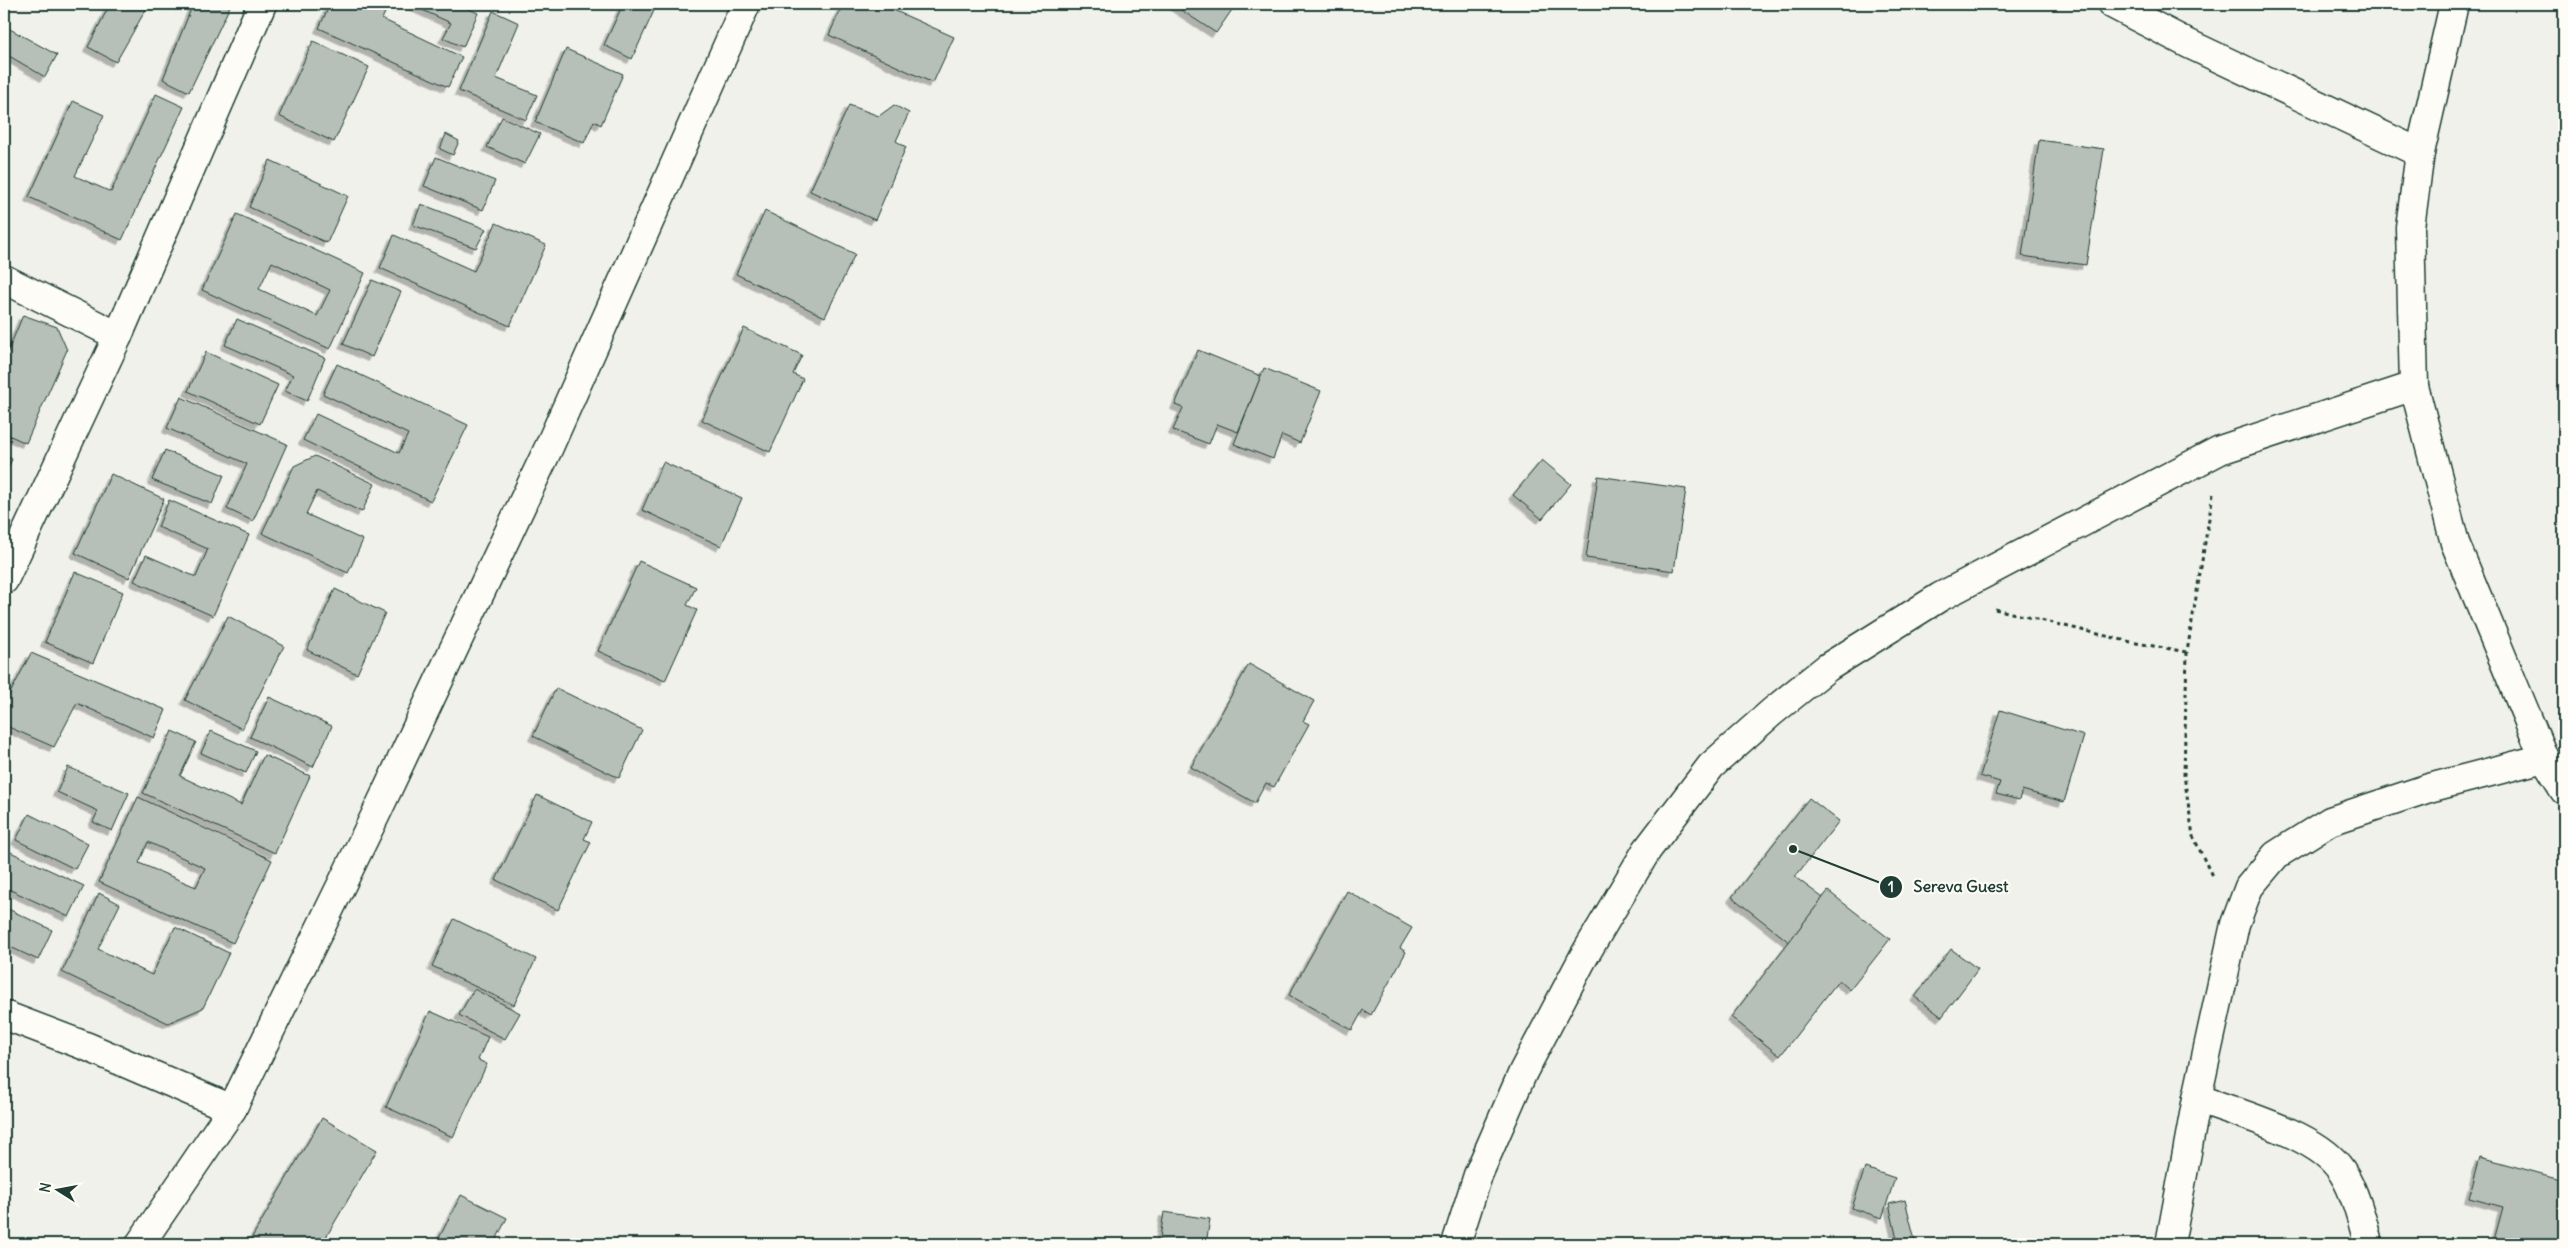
<svg xmlns="http://www.w3.org/2000/svg" width="2568" height="1248" font-family="Delius,sans-serif">
	<style>
		.building { fill: #b6bfb8; stroke: #1f3d34; fill-rule: evenodd; filter: url(#shadow) }
		.lines { fill: none; stroke-linecap: round; stroke-linejoin: round }
		.street-casing { stroke: #1f3d34; stroke-width: 31 }
		.secondary-casing { stroke: #1f3d34; stroke-width: 31 }
		.highway-casing { stroke: #1f3d34; stroke-width: 31 }
		.path { stroke: #1f3d34; stroke-width: 3; stroke-dasharray: 4 4; stroke-linecap: butt }
		.street { stroke: #fdfcf7; stroke-width: 28 }
		.secondary { stroke: #fdfcf7; stroke-width: 28 }
		.highway { stroke: #fdfcf7; stroke-width: 28 }
		.leader { fill: none; stroke: #1f3d34; stroke-width: 2 }
		.callout-dot { fill: #1f3d34; stroke: #fdfcf7; stroke-width: 2 }
		.mark-label { font-size: 15px; text-anchor: middle; font-weight: bold; fill: #fff }
		.callout-label { font-size: 16px; text-anchor: middle; font-weight: bold; fill: #1f3d34; stroke: #fdfcf7; stroke-width: 4; stroke-linejoin: round; paint-order: stroke }
	</style>
	<defs>
		<filter id="shadow"><feDropShadow dx="-4.5" dy="4.5" stdDeviation="0" flood-color="#0004"/></filter>
	</defs>
	<rect width="100%" height="100%" fill="#f0f1eb"/>
	<filter id="ink" filterUnits="userSpaceOnUse"><feTurbulence type="fractalNoise" baseFrequency=".02" numOctaves="2"/><feDisplacementMap in="SourceGraphic" scale="10" xChannelSelector="R" yChannelSelector="G"/><feConvolveMatrix kernelMatrix="1 2 1 2 8 2 1 2 1" color-interpolation-filters="sRGB"/></filter>
	<g filter="url(#ink)">
		<g class="building">
			<path d="M 110,4 L 149,4 L 116,62 L 88,47 Z"/>
			<path d="M 193,4 L 231,4 L 189,92 L 163,79 Z"/>
			<path d="M 330,4 L 389,4 L 382,19 L 462,57 L 448,87 L 319,28 Z"/>
			<path d="M 409,4 L 458,4 L 478,13 L 463,47 L 443,38 L 451,23 Z"/>
			<path d="M 623,4 L 657,4 L 632,59 L 604,45 Z"/>
			<path d="M 843,4 L 880,4 L 954,37 L 933,83 L 829,35 Z"/>
			<path d="M 1172,4 L 1236,4 L 1216,33 Z"/>
			<path d="M 493,11 L 519,23 L 496,78 L 537,95 L 526,120 L 459,91 Z"/>
			<path d="M 8,28 L 57,55 L 45,77 L 4,53 L 4,35 Z"/>
			<path d="M 313,41 L 369,67 L 334,142 L 279,116 Z"/>
			<path d="M 566,49 L 623,74 L 601,125 L 594,121 L 584,143 L 535,122 Z"/>
			<path d="M 156,94 L 184,107 L 122,240 L 29,197 L 73,101 L 104,115 L 75,176 L 111,192 Z"/>
			<path d="M 849,105 L 879,116 L 894,105 L 909,113 L 896,141 L 906,147 L 875,220 L 810,191 Z"/>
			<path d="M 502,117 L 540,134 L 525,164 L 487,147 Z"/>
			<path d="M 446,134 L 459,141 L 453,155 L 440,149 Z"/>
			<path d="M 2039,140 L 2104,149 L 2086,265 L 2022,256 Z"/>
			<path d="M 436,157 L 495,181 L 483,210 L 424,186 Z"/>
			<path d="M 270,160 L 348,196 L 327,243 L 249,207 Z"/>
			<path d="M 421,204 L 486,229 L 476,248 L 413,225 Z"/>
			<path d="M 765,211 L 855,254 L 825,317 L 736,274 Z"/>
			<path d="M 237,214 L 365,273 L 330,349 L 202,290 ZM 272,262 L 330,290 L 317,316 L 259,289 Z"/>
			<path d="M 496,223 L 546,245 L 510,326 L 380,268 L 394,235 L 474,271 Z"/>
			<path d="M 372,280 L 401,292 L 372,357 L 343,344 Z"/>
			<path d="M 23,315 L 57,327 L 67,350 L 26,443 L 4,433 L 4,361 Z"/>
			<path d="M 237,319 L 325,358 L 307,401 L 285,391 L 293,375 L 225,345 Z"/>
			<path d="M 744,328 L 802,355 L 793,374 L 803,379 L 770,452 L 702,420 Z"/>
			<path d="M 1198,350 L 1261,376 L 1238,432 L 1217,424 L 1209,444 L 1173,430 L 1183,408 L 1175,405 Z"/>
			<path d="M 206,352 L 278,385 L 260,424 L 188,391 Z"/>
			<path d="M 337,364 L 468,425 L 431,501 L 303,440 L 316,414 L 399,453 L 408,434 L 323,394 Z"/>
			<path d="M 1264,368 L 1321,391 L 1300,443 L 1282,435 L 1273,459 L 1234,444 Z"/>
			<path d="M 181,397 L 287,444 L 253,521 L 227,509 L 247,464 L 167,428 Z"/>
			<path d="M 165,450 L 224,475 L 212,504 L 152,480 Z"/>
			<path d="M 4,455 L 12,459 L 4,478 Z"/>
			<path d="M 315,456 L 375,484 L 362,512 L 317,491 L 306,514 L 363,540 L 348,573 L 262,533 L 294,466 Z"/>
			<path d="M 1542,460 L 1571,484 L 1542,519 L 1513,495 Z"/>
			<path d="M 663,462 L 742,498 L 721,546 L 642,510 Z"/>
			<path d="M 111,474 L 164,499 L 129,578 L 75,553 Z"/>
			<path d="M 1598,476 L 1686,489 L 1674,571 L 1586,558 Z"/>
			<path d="M 169,500 L 249,535 L 213,616 L 134,581 L 146,555 L 196,577 L 208,549 L 158,527 Z"/>
			<path d="M 639,561 L 696,587 L 687,605 L 697,610 L 665,681 L 598,651 Z"/>
			<path d="M 75,572 L 123,592 L 93,663 L 45,642 Z"/>
			<path d="M 335,589 L 385,613 L 357,674 L 307,650 Z"/>
			<path d="M 228,616 L 284,646 L 242,729 L 185,700 Z"/>
			<path d="M 31,653 L 166,710 L 154,738 L 77,703 L 54,747 L 4,725 L 4,705 Z"/>
			<path d="M 1249,664 L 1314,701 L 1303,721 L 1309,724 L 1274,787 L 1266,783 L 1255,803 L 1191,767 Z"/>
			<path d="M 556,688 L 642,730 L 619,778 L 533,736 Z"/>
			<path d="M 269,697 L 332,726 L 313,767 L 250,737 Z"/>
			<path d="M 2000,710 L 2084,736 L 2064,802 L 2022,790 L 2019,800 L 1996,794 L 2000,782 L 1980,776 Z"/>
			<path d="M 172,731 L 196,742 L 180,776 L 241,805 L 264,755 L 310,776 L 275,853 L 143,793 Z"/>
			<path d="M 211,731 L 256,751 L 246,773 L 201,753 Z"/>
			<path d="M 68,767 L 129,793 L 112,831 L 93,822 L 98,811 L 57,792 Z"/>
			<path d="M 537,795 L 592,822 L 584,839 L 591,842 L 558,910 L 496,880 Z"/>
			<path d="M 138,797 L 272,860 L 233,943 L 99,882 ZM 148,842 L 205,868 L 196,887 L 139,863 Z"/>
			<path d="M 1809,798 L 1839,821 L 1795,877 L 1823,898 L 1789,942 L 1732,897 Z"/>
			<path d="M 29,814 L 88,844 L 75,869 L 16,840 Z"/>
			<path d="M 4,849 L 84,886 L 69,917 L 4,887 Z"/>
			<path d="M 1347,891 L 1412,928 L 1400,948 L 1406,952 L 1371,1015 L 1363,1010 L 1352,1030 L 1289,995 Z"/>
			<path d="M 1828,891 L 1890,939 L 1850,990 L 1839,980 L 1780,1056 L 1731,1017 Z"/>
			<path d="M 99,893 L 120,904 L 98,949 L 152,975 L 175,927 L 229,953 L 203,1008 L 168,1023 L 62,972 Z"/>
			<path d="M 4,907 L 52,930 L 38,960 L 4,944 Z"/>
			<path d="M 454,919 L 536,959 L 514,1005 L 432,966 Z"/>
			<path d="M 1951,949 L 1978,969 L 1942,1017 L 1915,997 Z"/>
			<path d="M 474,989 L 520,1013 L 505,1039 L 459,1015 Z"/>
			<path d="M 430,1011 L 488,1037 L 478,1060 L 487,1064 L 453,1137 L 386,1107 Z"/>
			<path d="M 322,1118 L 377,1150 L 322,1244 L 248,1244 Z"/>
			<path d="M 2480,1157 L 2564,1180 L 2564,1244 L 2493,1244 L 2503,1207 L 2469,1198 Z"/>
			<path d="M 1865,1168 L 1895,1178 L 1882,1218 L 1852,1208 Z"/>
			<path d="M 461,1195 L 507,1218 L 494,1244 L 436,1244 Z"/>
			<path d="M 1905,1200 L 1916,1244 L 1898,1244 L 1889,1204 Z"/>
			<path d="M 1164,1212 L 1210,1219 L 1206,1244 L 1159,1244 Z"/>
		</g>
		<g class="lines">
			<defs>
				<g id="street">
					<path d="M 2112,4 L 2189,44 L 2420,153"/>
					<path d="M 4,279 L 118,336"/>
					<path d="M 4,580 L 118,336 L 262,4"/>
					<path d="M 4,1015 L 88,1047 L 232,1109"/>
					<path d="M 2197,1098 C 2236,1113 2312,1133 2338,1166 C 2353,1184 2363,1222 2368,1244"/>
					<path d="M 140,1244 L 232,1109 L 376,814 L 549,447 L 746,4"/>
					<path d="M 2170,1244 L 2197,1098 L 2235,924 L 2249,887 L 2276,855 L 2330,821 L 2429,788 L 2544,758"/>
				</g>
				<path id="secondary" d="M 1456,1244 L 1478,1175 L 1523,1072 L 1583,958 L 1647,850 L 1711,766 L 1772,712 L 1828,667 L 1940,597 L 2220,450 L 2414,386"/>
				<path id="highway" d="M 2454,4 L 2420,153 L 2410,227 L 2414,386 L 2455,543 L 2544,758 L 2564,790"/>
			</defs>
			<use href="#street" class="street-casing"/>
			<use href="#secondary" class="secondary-casing"/>
			<use href="#highway" class="highway-casing"/>
			<g class="path">
				<path d="M 2213,494 L 2187,652 L 2184,775 L 2193,836 L 2213,878"/>
				<path d="M 1995,609 L 2131,642 L 2187,652"/>
			</g>
			<use href="#street" class="street"/>
			<use href="#secondary" class="secondary"/>
			<use href="#highway" class="highway"/>
		</g>
	</g>
	<path class="leader" d="M1793 849L1891 887"/>
	<g class="callout-dot">
		<circle cx="1793" cy="849" r="5"/>
		<circle cx="1891" cy="887" r="12"/>
	</g>
	<g class="mark-label">
		<text x="1891" y="892">1</text>
	</g>
	<g class="callout-label">
		<text x="1961" y="892">Sereva Guest</text>
	</g>
	<rect width="2568" height="1248" fill="none" stroke="#fdfcf7" stroke-width="20"/>
	<rect x="10" y="10" width="2548" height="1228" fill="none" stroke="#1f3d34" stroke-width="2" filter="url(#ink)"/>
	<g transform="translate(58 1190) rotate(281)" stroke="#fdfcf7" stroke-width="4" paint-order="stroke">
	<path d="M0-4L9 19L0 12L-9 19Z" fill="#1f3d34"/>
	<text y="-8" font-size="14" font-weight="bold" text-anchor="middle" fill="#1f3d34">N</text>
	</g>
</svg>
